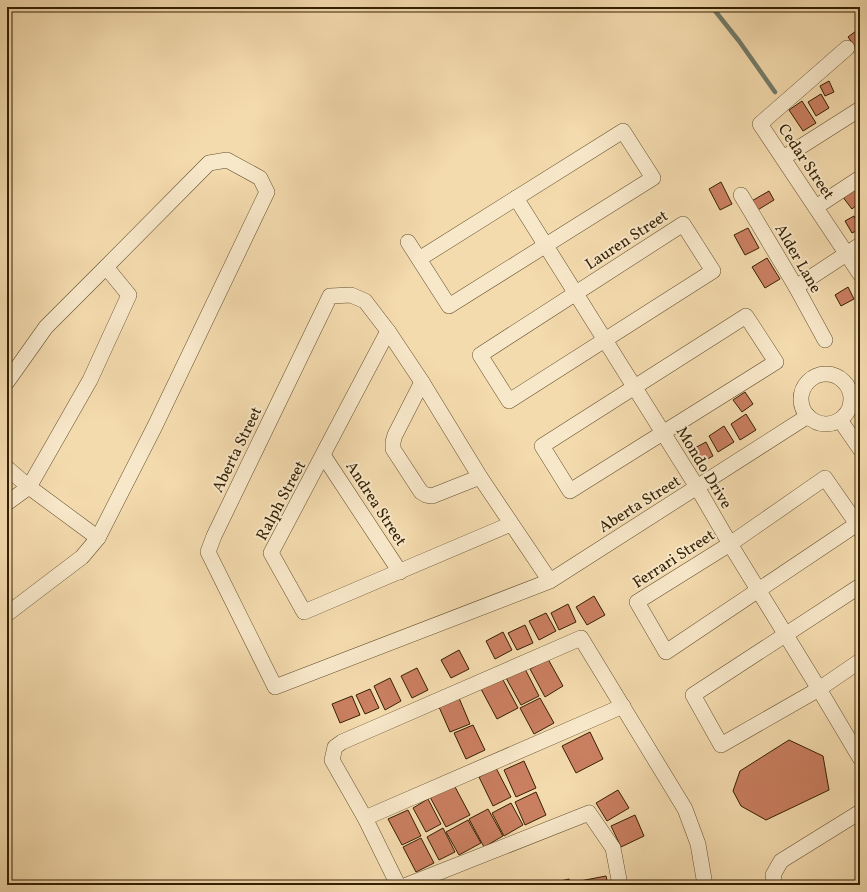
<svg xmlns="http://www.w3.org/2000/svg" width="867" height="892" font-family="Vollkorn,serif">
	<style>
		.lines { fill: none; stroke-linecap: round; stroke-linejoin: round }
		.stream { stroke: #737c6b; stroke-width: 4.5 }
		.building { fill: #ca7f61; stroke: #342002 }
		.minor-casing { stroke: #644f2d; stroke-width: 16 }
		.minor { stroke: #f8e8ca; stroke-width: 15 }
		.labels { text-anchor: middle; stroke-width: 4; stroke-linejoin: round; paint-order: stroke }
		.street-label { font-size: 16px; fill: #342002; stroke: #f8e8ca }
	</style>
	<rect width="100%" height="100%" fill="#f4dbae"/>
	<filter id="stains"><feTurbulence type="fractalNoise" baseFrequency=".005" numOctaves="4"/><feColorMatrix values="0 0 0 0 .2 0 0 0 0 .09 0 0 0 0 .02 0 0 0 .5 -.17"/></filter>
	<radialGradient id="worn" r=".72"><stop offset=".6" stop-color="#630" stop-opacity="0"/><stop offset="1" stop-color="#630" stop-opacity=".3"/></radialGradient>
	<g class="lines">
		<path class="stream" d="M 712,7 L 739,41 L 775,92"/>
	</g>
	<g class="building">
		<path d="M 860,28 L 860,54 L 848,37 Z"/>
		<path d="M 829,81 L 834,92 L 825,96 L 820,86 Z"/>
		<path d="M 821,94 L 829,108 L 816,116 L 808,102 Z"/>
		<path d="M 802,101 L 816,123 L 803,131 L 789,110 Z"/>
		<path d="M 721,182 L 732,204 L 720,210 L 709,189 Z"/>
		<path d="M 852,186 L 860,195 L 860,202 L 852,209 L 842,196 Z"/>
		<path d="M 769,191 L 774,200 L 756,211 L 750,202 Z"/>
		<path d="M 854,216 L 860,229 L 852,233 L 845,221 Z"/>
		<path d="M 748,228 L 759,248 L 745,255 L 734,235 Z"/>
		<path d="M 767,258 L 780,279 L 765,288 L 752,267 Z"/>
		<path d="M 848,287 L 854,299 L 841,306 L 835,295 Z"/>
		<path d="M 745,392 L 753,404 L 742,412 L 733,400 Z"/>
		<path d="M 746,414 L 756,430 L 740,440 L 731,424 Z"/>
		<path d="M 724,426 L 734,442 L 718,452 L 709,436 Z"/>
		<path d="M 706,442 L 713,456 L 698,464 L 691,450 Z"/>
		<path d="M 594,596 L 605,615 L 587,625 L 576,607 Z"/>
		<path d="M 568,604 L 576,622 L 559,630 L 551,613 Z"/>
		<path d="M 546,613 L 556,631 L 539,640 L 529,621 Z"/>
		<path d="M 525,625 L 533,643 L 517,650 L 508,633 Z"/>
		<path d="M 503,632 L 512,650 L 495,659 L 486,641 Z"/>
		<path d="M 459,650 L 469,669 L 451,678 L 441,660 Z"/>
		<path d="M 548,659 L 563,686 L 545,697 L 530,669 Z"/>
		<path d="M 417,668 L 428,690 L 412,698 L 401,676 Z"/>
		<path d="M 525,669 L 539,696 L 521,705 L 506,678 Z"/>
		<path d="M 390,678 L 401,701 L 385,710 L 374,686 Z"/>
		<path d="M 502,678 L 518,708 L 497,719 L 481,689 Z"/>
		<path d="M 370,689 L 379,708 L 365,714 L 356,695 Z"/>
		<path d="M 352,696 L 360,715 L 340,723 L 332,704 Z"/>
		<path d="M 459,698 L 470,724 L 450,732 L 439,707 Z"/>
		<path d="M 540,698 L 554,723 L 534,734 L 520,708 Z"/>
		<path d="M 473,725 L 485,750 L 466,759 L 454,733 Z"/>
		<path d="M 590,732 L 603,759 L 576,773 L 562,746 Z"/>
		<path d="M 789,740 L 823,756 L 829,790 L 766,820 L 741,806 L 733,791 L 740,771 Z"/>
		<path d="M 524,761 L 536,788 L 516,797 L 504,770 Z"/>
		<path d="M 496,768 L 511,797 L 493,806 L 479,777 Z"/>
		<path d="M 454,785 L 470,815 L 446,827 L 430,797 Z"/>
		<path d="M 618,790 L 629,808 L 607,821 L 596,803 Z"/>
		<path d="M 536,792 L 546,815 L 525,825 L 515,802 Z"/>
		<path d="M 428,799 L 441,824 L 426,832 L 413,808 Z"/>
		<path d="M 511,803 L 523,825 L 504,836 L 492,813 Z"/>
		<path d="M 488,809 L 503,836 L 484,847 L 469,819 Z"/>
		<path d="M 408,810 L 421,836 L 402,845 L 388,819 Z"/>
		<path d="M 635,815 L 644,836 L 621,847 L 611,826 Z"/>
		<path d="M 468,820 L 481,843 L 459,855 L 446,832 Z"/>
		<path d="M 443,828 L 455,852 L 439,860 L 427,837 Z"/>
		<path d="M 421,838 L 434,863 L 416,872 L 403,847 Z"/>
		<path d="M 606,876 L 608,885 L 581,885 L 580,881 Z"/>
		<path d="M 569,879 L 571,885 L 544,885 Z"/>
	</g>
	<g class="lines">
		<defs>
			<g id="minor">
				<path d="M 847,48 L 760,124 L 860,274"/>
				<path d="M 783,158 L 860,109"/>
				<path d="M 741,195 L 796,287 L 825,340"/>
				<path d="M 516,198 L 697,487 L 730,544 L 819,689 L 860,758"/>
				<path d="M 816,207 L 860,178"/>
				<path d="M 683,224 L 713,271 L 509,401 L 480,355 Z"/>
				<path d="M 408,242 L 449,306 L 653,178 L 623,131 L 419,259"/>
				<path d="M 796,287 L 860,245"/>
				<path d="M 746,316 L 776,362 L 570,491 L 542,446 Z"/>
				<path d="M 388,331 L 271,553 L 304,612 L 511,524"/>
				<circle cx="826" cy="399" r="25"/>
				<path d="M 7,382 L 46,327 L 106,267 L 129,295 L 90,380 L 29,487 L 7,468"/>
				<path d="M 422,382 L 395,435 L 393,442 L 393,449 L 421,492 L 426,495 L 432,496 L 480,477"/>
				<path d="M 840,420 L 860,449"/>
				<path d="M 323,455 L 400,572"/>
				<path d="M 825,478 L 857,524 L 666,652 L 637,602 L 730,544 Z"/>
				<path d="M 7,503 L 29,487 L 98,538"/>
				<path d="M 550,581 L 480,477 L 422,382 L 388,331 L 365,301 L 351,295 L 330,296 L 214,536 L 208,552 L 275,687 L 550,581 L 808,416"/>
				<path d="M 860,586 L 693,695 L 721,745 L 819,689 L 860,661"/>
				<path d="M 7,614 L 82,557 L 98,538 L 155,426 L 267,192 L 260,178 L 227,160 L 209,163 L 106,267"/>
				<path d="M 365,818 L 623,706"/>
				<path d="M 398,885 L 365,818 L 332,760 L 335,747 L 342,742 L 581,638 L 685,809 L 698,844 L 705,885"/>
				<path d="M 407,885 L 589,813 L 613,848 L 620,885"/>
				<path d="M 775,885 L 773,875 L 781,861 L 860,812"/>
			</g>
		</defs>
		<use href="#minor" class="minor-casing"/>
		<use href="#minor" class="minor"/>
	</g>
	<g class="labels">
		<g class="street-label">
			<text transform="translate(807 161) rotate(56)" y="6">Cedar Street</text>
			<text transform="translate(626 239) rotate(-33)" y="6">Lauren Street</text>
			<text transform="translate(799 258) rotate(60)" y="6">Alder Lane</text>
			<text transform="translate(236 449) rotate(-64)" y="6">Aberta Street</text>
			<text transform="translate(705 467) rotate(59)" y="6">Mondo Drive</text>
			<text transform="translate(280 500) rotate(-62)" y="6">Ralph Street</text>
			<text transform="translate(377 503) rotate(57)" y="6">Andrea Street</text>
			<text transform="translate(639 503) rotate(-32)" y="6">Aberta Street</text>
			<text transform="translate(673 558) rotate(-33)" y="6">Ferrari Street</text>
		</g>
	</g>
	<rect width="867" height="892" fill="none" stroke="#f4dbae" stroke-width="24"/>
	<rect x="8" y="8" width="851" height="876" fill="none" stroke="#342002" stroke-width="2"/>
	<rect x="12" y="12" width="843" height="868" fill="none" stroke="#342002"/>
	<rect width="100%" height="100%" filter="url(#stains)"/>
	<rect width="100%" height="100%" fill="url(#worn)"/>
</svg>
